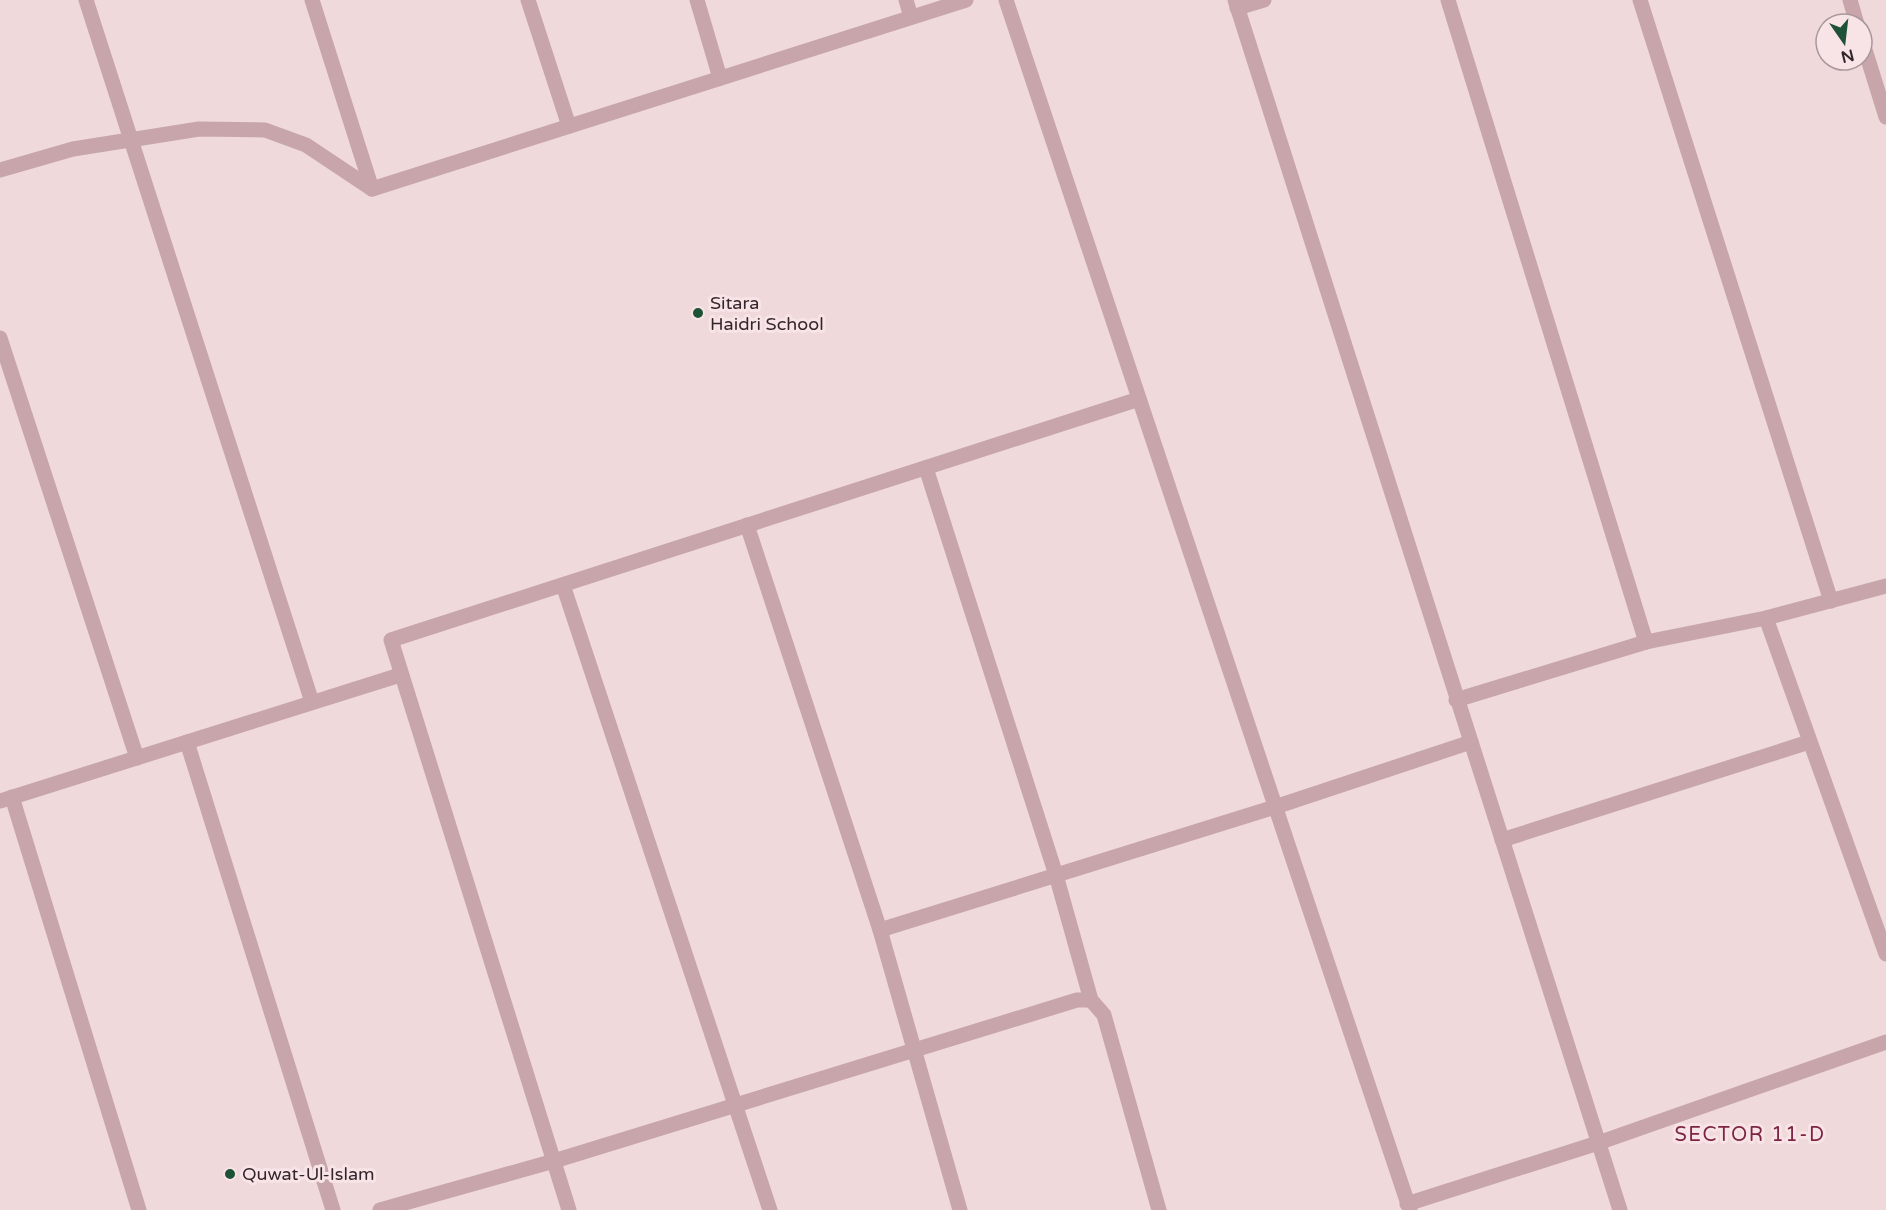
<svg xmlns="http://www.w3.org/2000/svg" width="1886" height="1210" font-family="'Varela Round',sans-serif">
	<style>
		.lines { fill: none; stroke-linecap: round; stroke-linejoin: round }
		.minor { stroke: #c7a5aa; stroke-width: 15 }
		.tertiary { stroke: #c7a5aa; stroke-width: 15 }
		.poi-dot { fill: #1e5236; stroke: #f8e4e6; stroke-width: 2 }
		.labels { text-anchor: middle; stroke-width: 6; stroke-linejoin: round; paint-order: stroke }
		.poi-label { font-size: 18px; fill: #33262a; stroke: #f8e4e6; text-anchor: start }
		.neighbourhood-label { font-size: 20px; letter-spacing: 1.5px; fill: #7d2444; stroke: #f8e4e6 }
	</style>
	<rect width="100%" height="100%" fill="#efd9da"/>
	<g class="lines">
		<g class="minor">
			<path d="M 86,0 L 312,702"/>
			<path d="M 312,0 L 372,189"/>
			<path d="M 528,0 L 569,126"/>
			<path d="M 697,0 L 720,78"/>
			<path d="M 906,0 L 911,17"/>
			<path d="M 1006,0 L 1410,1210"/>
			<path d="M 1448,0 L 1646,642"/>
			<path d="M 1640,0 L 1831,601"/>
			<path d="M 1850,0 L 1857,24"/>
			<path d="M 1237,8 L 1264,0"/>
			<path d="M 1862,40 L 1886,117"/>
			<path d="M 0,170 L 73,149 L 199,129 L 265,130 L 306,145 L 372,189 L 966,0"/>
			<path d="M 0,338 L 137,758"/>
			<path d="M 926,468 L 1056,875 L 1091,1000 L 1104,1015 L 1159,1210"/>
			<path d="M 747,525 L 880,930 L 960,1210"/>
			<path d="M 563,585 L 770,1210"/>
			<path d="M 1766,618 L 1886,954"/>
			<path d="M 1456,700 L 1646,642 L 1766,618 L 1886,586"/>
			<path d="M 187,742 L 333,1210"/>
			<path d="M 12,797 L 139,1210"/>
			<path d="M 0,801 L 400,675"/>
			<path d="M 1502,840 L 1809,742"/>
			<path d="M 880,930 L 1275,807 L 1471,742"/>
			<path d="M 1407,1204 L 1598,1143 L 1886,1042"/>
			<path d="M 380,1210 L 554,1161 L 1077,1000 L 1091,1000"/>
			<path d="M 569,1210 L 391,640 L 1139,399"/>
		</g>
		<path class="tertiary" d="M 1235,0 L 1620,1210"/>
	</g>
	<g class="poi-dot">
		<circle cx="698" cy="313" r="6"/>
		<circle cx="230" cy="1174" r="6"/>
	</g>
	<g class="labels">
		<g class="poi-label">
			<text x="710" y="309">Sitara<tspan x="710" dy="21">Haidri School</tspan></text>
			<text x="242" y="1180">Quwat-Ul-Islam</text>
		</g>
		<g class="neighbourhood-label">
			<text x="1750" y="1141">SECTOR 11-D</text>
		</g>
	</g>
	<g transform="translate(1844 42) rotate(166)"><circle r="28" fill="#f8e4e6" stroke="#a9989b" stroke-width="1.5"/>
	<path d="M0-4.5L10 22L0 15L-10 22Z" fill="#1e5236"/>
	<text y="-9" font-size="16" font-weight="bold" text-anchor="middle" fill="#33262a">N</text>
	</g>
</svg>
